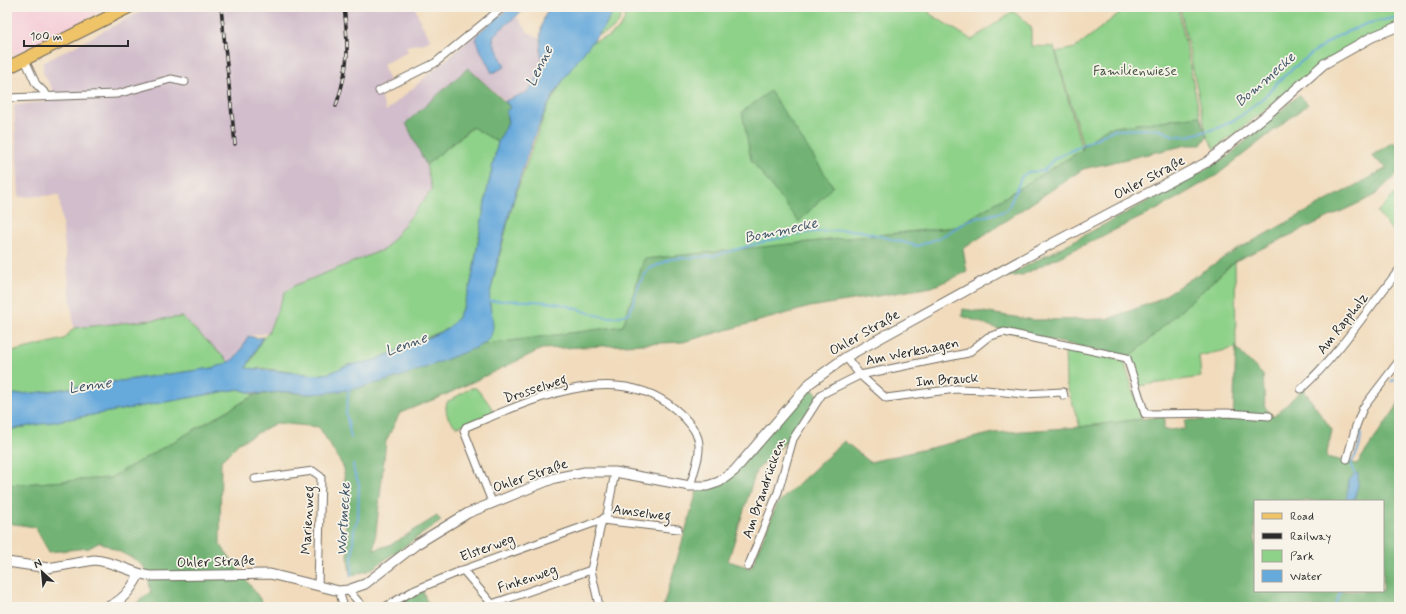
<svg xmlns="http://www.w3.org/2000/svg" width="1406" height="614" font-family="Mynerve,sans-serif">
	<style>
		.built { fill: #f5cfd9 }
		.industrial { fill: #d1bdcb }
		.green { fill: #8ed189; stroke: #5c7e5a }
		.forest { fill: #72b375; stroke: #4e6f50; fill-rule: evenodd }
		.water { fill: #66a9db; stroke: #486a83 }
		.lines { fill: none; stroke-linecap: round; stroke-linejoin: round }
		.stream { stroke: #66a9db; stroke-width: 2 }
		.minor-casing { stroke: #70695e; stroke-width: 9 }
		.tertiary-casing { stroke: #70695e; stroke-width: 11 }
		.primary-casing { stroke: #70695e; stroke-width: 14 }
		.minor { stroke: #fff; stroke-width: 7 }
		.tertiary { stroke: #fff; stroke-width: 9 }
		.primary { stroke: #efc469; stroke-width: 12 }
		.rail-casing { stroke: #2b2b2b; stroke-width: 3.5 }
		.rail { stroke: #f7f3e8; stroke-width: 2; stroke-dasharray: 6; stroke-linecap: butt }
		.labels { text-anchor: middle; stroke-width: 3.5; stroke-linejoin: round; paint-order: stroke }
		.park-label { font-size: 14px; fill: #445442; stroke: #f7f3e8 }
		.street-label { font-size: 14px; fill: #2b2b2b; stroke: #f7f3e8 }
		.water-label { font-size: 15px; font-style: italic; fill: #405769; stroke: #f7f3e8 }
	</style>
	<rect width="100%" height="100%" fill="#f7f3e8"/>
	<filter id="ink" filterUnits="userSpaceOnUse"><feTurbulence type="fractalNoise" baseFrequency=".025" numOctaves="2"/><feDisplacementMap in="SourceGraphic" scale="8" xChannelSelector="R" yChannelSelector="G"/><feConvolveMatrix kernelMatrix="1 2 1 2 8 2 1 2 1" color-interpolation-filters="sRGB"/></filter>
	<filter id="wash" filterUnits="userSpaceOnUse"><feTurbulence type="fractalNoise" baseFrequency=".012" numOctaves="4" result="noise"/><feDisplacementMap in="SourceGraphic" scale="16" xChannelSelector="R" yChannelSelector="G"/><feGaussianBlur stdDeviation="0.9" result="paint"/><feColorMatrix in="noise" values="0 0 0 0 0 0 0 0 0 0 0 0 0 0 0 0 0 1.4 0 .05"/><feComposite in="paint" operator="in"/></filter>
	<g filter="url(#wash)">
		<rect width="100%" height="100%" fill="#f1dbbc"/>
		<path class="built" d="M 11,7 L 110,7 L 13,56 Z"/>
		<path class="industrial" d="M 149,7 L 415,7 L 421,23 L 431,40 L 425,43 L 406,46 L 408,52 L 383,64 L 389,82 L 378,88 L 386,111 L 477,33 L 476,41 L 492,73 L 505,67 L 493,41 L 494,35 L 516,16 L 528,32 L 539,38 L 543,70 L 527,92 L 505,101 L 468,68 L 406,123 L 426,165 L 432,190 L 385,249 L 296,285 L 285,292 L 268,333 L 248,336 L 241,349 L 230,363 L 182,317 L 74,328 L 59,195 L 19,197 L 14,105 L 53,101 L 52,88 L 43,73 L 43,63 Z"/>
		<g class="green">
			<path d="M 614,7 L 622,7 C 623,23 613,32 598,35 L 608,22 Z"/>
			<path d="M 626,7 L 927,7 L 930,14 L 972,40 L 1013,11 L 1031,27 L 1031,46 L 1054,47 L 1082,150 L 956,227 L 799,243 L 624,326 L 480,345 L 490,338 L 492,320 L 489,297 L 503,242 L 514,199 L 546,110 L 567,74 L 591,42 L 608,37 L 619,29 L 624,21 Z"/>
			<path d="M 1127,7 L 1178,7 L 1200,116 L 1107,128 L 1083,146 L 1056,52 L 1075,48 Z"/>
			<path d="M 1180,7 L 1399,7 L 1399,26 L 1338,54 L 1215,149 L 1207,136 Z"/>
			<path d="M 473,127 L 498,142 L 487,191 L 471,283 L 464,305 L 457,319 L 447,329 L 372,361 L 348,365 L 330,373 L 316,375 L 260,368 L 249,370 L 245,368 C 256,358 257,342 268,333 L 285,292 L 296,285 L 385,249 L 432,190 L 426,165 Z"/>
			<path d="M 1395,194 L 1399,196 L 1399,239 L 1377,212 Z"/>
			<path d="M 1235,261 L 1236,348 L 1199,356 L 1201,377 L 1139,386 L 1130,357 Z"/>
			<path d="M 182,317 L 230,363 L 213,368 L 34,393 L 7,395 L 7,353 L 64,339 L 74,328 Z"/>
			<path d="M 1065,349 L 1124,361 L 1142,419 L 1080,427 L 1066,383 Z"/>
			<path d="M 471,388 L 476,388 C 483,396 490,403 494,413 L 457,427 C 448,421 444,412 447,402 Z"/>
			<path d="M 239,389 L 255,395 L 110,478 L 7,485 L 7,430 Z"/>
		</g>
		<g class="forest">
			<path d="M 468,68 L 510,107 L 506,112 L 508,123 L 498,142 L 472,127 L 426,165 L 406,123 Z"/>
			<path d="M 770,91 L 833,186 L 799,222 L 751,160 L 742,112 Z"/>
			<path d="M 1299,95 L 1308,104 L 1217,175 L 1158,209 L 1022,275 L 1006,277 L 1182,183 L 1228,156 Z"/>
			<path d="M 1200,116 L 1207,136 L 1201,145 L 1187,145 L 1083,169 L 963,249 L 967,272 L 932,287 L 810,307 L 683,342 L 542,349 L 445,395 L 400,413 L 386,441 L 374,550 L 392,544 L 437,516 L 441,521 L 370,570 L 350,576 L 346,534 L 344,468 L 319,427 L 276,423 L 239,443 L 221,461 L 220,544 L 266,607 L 131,607 L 151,592 L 146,569 L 136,560 L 100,542 L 89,548 L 49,552 L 35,527 L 7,523 L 7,485 L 110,478 L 255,395 L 282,392 L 309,394 L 445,360 L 480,345 L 623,326 L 644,259 L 956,227 L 1082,150 L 1083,146 L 1107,128 Z"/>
			<path d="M 1393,142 L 1399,147 L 1399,172 L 1374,196 L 1235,261 L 1130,357 L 1001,330 L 962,316 L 963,309 L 1034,320 L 1108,319 L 1156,301 L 1238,249 L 1387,168 L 1371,156 Z"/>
			<path d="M 1236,348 L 1263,375 L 1265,407 L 1273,417 L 1303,389 L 1332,430 L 1326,457 L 1357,464 L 1396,408 L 1399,401 L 1399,607 L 663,607 L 697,491 L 721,484 L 810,388 L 819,395 L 791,437 L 756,471 L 728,561 L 751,568 L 777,504 L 844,441 L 870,462 L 994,433 L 1080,427 L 1164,416 L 1164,430 L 1185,429 L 1185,420 L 1233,420 ZM 1350,481 L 1356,494 L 1353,501 L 1383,501 L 1383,591 L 1255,591 L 1255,501 L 1346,501 Z"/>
			<path d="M 423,591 L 426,600 L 433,607 L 391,607 Z"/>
		</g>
		<g class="water">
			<path d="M 511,7 L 527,7 L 494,35 L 493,41 L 505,67 L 492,73 L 476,41 L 478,33 Z"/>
			<path d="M 549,7 L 614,7 C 609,23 599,33 589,46 C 573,66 556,88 545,111 C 520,166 503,235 490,294 C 487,307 498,325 490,337 C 484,347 466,351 455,356 C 409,375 360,392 310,394 C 301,394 291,391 282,392 C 262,393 258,396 239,389 L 7,430 L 7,395 L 34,393 L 213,368 C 236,361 238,357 248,336 L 257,338 L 263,337 L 246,368 L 316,375 L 330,373 L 348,365 L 372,361 L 419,342 L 447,329 L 457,319 L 464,305 L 471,283 L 487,191 L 498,142 L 508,123 L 506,112 L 510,107 L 505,101 L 527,92 L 543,70 C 540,45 537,30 549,7 Z"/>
			<path d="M 1358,473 L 1358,486 L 1353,501 L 1346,501 L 1349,481 L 1354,474 Z"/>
		</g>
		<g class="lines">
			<g class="stream">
				<path d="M 972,7 L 975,11"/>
				<path d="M 487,301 C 507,301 527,300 546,302 C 552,303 559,303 564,305 C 586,310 608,325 630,312 L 640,282 L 649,269 L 671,259 L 713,256 L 770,240 L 803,233 L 846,230 L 861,231 L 917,246 L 939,238 L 969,220 L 1002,212 L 1008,209 L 1022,176 L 1028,172 L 1043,171 L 1054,159 L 1113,130 L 1157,129 L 1175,136 L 1188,136 L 1218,128 L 1238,118 L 1260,101 L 1287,73 L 1314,52 L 1339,35 L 1369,23 L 1399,17"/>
				<path d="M 1391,381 L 1399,379"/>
				<path d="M 349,388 L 346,413 L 351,438"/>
				<path d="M 1355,473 L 1351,463 C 1360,449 1362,442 1360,425"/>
				<path d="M 351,576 L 354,528 L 358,519 L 359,484 L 354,472 L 353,464"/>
				<path d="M 1334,607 L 1341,591"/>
			</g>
		</g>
	</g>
	<g filter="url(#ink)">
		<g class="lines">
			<defs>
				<g id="minor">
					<path d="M 25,60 L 36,84 L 48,96"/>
					<path d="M 379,91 L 435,63 L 503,7"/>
					<path d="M 7,98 L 117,94 L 171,79 L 185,82"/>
					<path d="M 846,357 L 860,375 L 886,398 L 956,389 L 986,390 L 1023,394 L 1063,392 L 1064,396"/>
					<path d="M 1301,389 C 1339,354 1367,310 1399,270"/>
					<path d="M 1347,459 L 1356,426 L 1363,408 L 1399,361"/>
					<path d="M 255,479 L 313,471 L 321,477 L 318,586"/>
					<path d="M 492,502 L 464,431 L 466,427 C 528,402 614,358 675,409 C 708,437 701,449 690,486"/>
					<path d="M 748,567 L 778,492 L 793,439 L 822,394 L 860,375 L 968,353 L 988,337 L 1004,332 L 1127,358 L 1145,414 L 1227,413 L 1269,416"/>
					<path d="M 463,570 L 492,604 L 591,570"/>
					<path d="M 348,590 L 363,607"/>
					<path d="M 339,591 L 344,607"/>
					<path d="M 598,601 L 591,570 L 602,520 L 607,515 L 615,472"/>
					<path d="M 385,607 L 413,591 L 463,570 L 602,520 L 678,529"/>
				</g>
				<g id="tertiary">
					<path d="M 7,562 L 48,568 L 94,560 C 114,561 131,573 150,576 L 270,574 L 339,591 L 348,590 L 365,584 L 417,544 L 468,513 L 555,478 L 585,472 L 615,472 L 690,486 L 707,486 L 719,482 L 734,471 L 810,383 L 846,357 L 1034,253 L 1207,162 L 1269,113 L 1324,64 L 1372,37 L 1399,26"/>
					<path d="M 107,607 C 123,601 132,589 139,574"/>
				</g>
				<path id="primary" d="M 7,68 L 129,7"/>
			</defs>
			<use href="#minor" class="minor-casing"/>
			<use href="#tertiary" class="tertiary-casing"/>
			<use href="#primary" class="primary-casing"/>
			<use href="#minor" class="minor"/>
			<use href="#tertiary" class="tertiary"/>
			<use href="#primary" class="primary"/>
			<defs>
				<g id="rail">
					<path d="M 221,7 L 235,144"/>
					<path d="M 336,106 C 349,66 349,49 344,7"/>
				</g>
			</defs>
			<use href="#rail" class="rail-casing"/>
			<use href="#rail" class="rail"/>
		</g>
	</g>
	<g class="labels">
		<g class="park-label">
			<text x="1135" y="75">Familienwiese</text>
		</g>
		<g class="street-label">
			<text transform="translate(1149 177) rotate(-28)" y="5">Ohler Straße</text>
			<text transform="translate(1342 323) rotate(-52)" y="5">Am Rappholz</text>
			<text transform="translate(864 332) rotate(-30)" y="5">Ohler Straße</text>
			<text transform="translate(912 351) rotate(-11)" y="5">Am Werkshagen</text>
			<text transform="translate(947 379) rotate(-4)" y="5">Im Brauck</text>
			<text transform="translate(535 388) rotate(-18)" y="5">Drosselweg</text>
			<text transform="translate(530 475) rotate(-19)" y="5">Ohler Straße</text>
			<text transform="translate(763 488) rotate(-71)" y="5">Am Brandrücken</text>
			<text transform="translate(642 512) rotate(7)" y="5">Amselweg</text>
			<text transform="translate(307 520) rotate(-87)" y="5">Marienweg</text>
			<text transform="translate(487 547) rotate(-20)" y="5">Elsterweg</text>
			<text transform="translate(216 561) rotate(-2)" y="5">Ohler Straße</text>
			<text transform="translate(527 578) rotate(-19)" y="5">Finkenweg</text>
		</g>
		<g class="water-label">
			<text transform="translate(539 66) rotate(-64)" y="5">Lenne</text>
			<text transform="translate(1265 79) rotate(-41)" y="5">Bommecke</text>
			<text transform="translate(781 230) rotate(-12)" y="5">Bommecke</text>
			<text transform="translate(406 344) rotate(-20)" y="5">Lenne</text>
			<text transform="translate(90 385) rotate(-8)" y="5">Lenne</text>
			<text transform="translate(343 519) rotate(-87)" y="5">Wortmecke</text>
		</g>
	</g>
	<rect width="1406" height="614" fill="none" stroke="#f7f3e8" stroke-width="24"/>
	<rect x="1254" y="500" width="130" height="92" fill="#f7f3e8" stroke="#a5a39c"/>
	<rect x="1262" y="513" width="20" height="6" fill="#efc469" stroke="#a5a39c"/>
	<text x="1290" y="520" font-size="12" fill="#2b2b2b">Road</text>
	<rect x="1262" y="533" width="20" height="6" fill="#2b2b2b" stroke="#a5a39c"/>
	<text x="1290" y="540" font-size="12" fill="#2b2b2b">Railway</text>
	<rect x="1262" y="550" width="20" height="12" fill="#8ed189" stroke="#a5a39c"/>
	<text x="1290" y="560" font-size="12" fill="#2b2b2b">Park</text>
	<rect x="1262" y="570" width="20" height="12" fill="#66a9db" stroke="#a5a39c"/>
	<text x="1290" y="580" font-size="12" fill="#2b2b2b">Water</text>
	<g transform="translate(42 572) rotate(333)" stroke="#f7f3e8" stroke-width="3" paint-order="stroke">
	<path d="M0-3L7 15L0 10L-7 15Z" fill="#2b2b2b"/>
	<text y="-6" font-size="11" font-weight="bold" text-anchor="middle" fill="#2b2b2b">N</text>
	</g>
	<path d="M24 40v6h104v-6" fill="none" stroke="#2b2b2b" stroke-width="2"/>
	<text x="30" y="40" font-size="12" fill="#2b2b2b" stroke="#f7f3e8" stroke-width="3" paint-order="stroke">100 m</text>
</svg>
